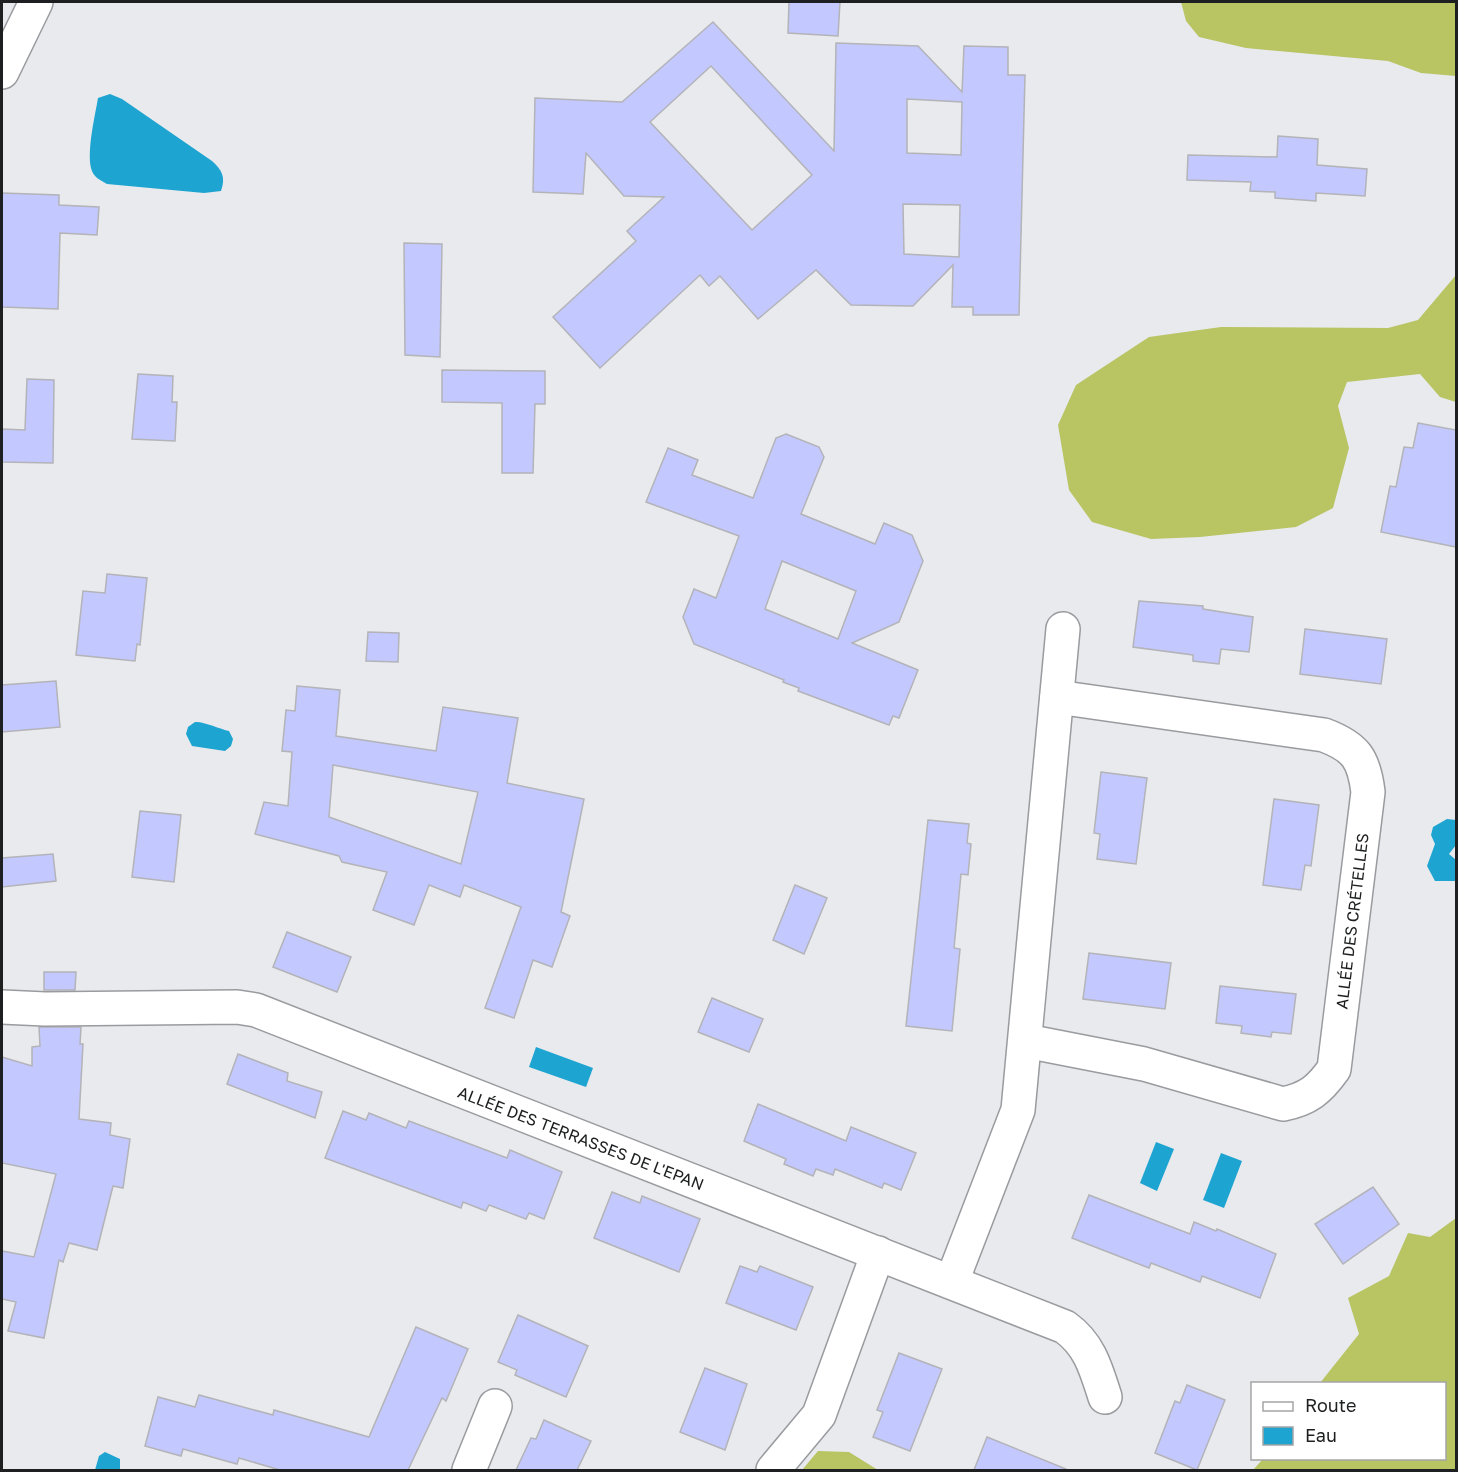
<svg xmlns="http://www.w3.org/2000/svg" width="1458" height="1472" font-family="'Golos Text',sans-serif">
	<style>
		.forest { fill: #b9c463 }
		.water { fill: #1ea4d0 }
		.building { fill: #c3c9fe; stroke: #b3b3b8; stroke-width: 1.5; fill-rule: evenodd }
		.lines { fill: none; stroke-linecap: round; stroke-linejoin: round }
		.minor-casing { stroke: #999b9f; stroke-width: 36 }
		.minor { stroke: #fff; stroke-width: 33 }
		.labels { text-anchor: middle; stroke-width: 6; stroke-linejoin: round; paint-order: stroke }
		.street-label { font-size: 16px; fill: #1e1f20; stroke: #fff }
	</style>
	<rect width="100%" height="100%" fill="#e8eaee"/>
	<g class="forest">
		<path d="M 1181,2 L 1456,2 L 1456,76 L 1421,73 L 1388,61 L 1246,48 L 1199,37 L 1186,21 Z"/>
		<path d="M 1456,275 L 1456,402 L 1440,397 L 1420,374 L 1347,382 L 1338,406 L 1349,448 L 1333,508 L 1296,527 L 1200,537 L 1151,539 L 1092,522 L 1069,490 L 1058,425 L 1076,385 L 1149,337 L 1221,327 L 1388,328 L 1418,320 Z"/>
		<path d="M 1456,1218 L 1456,1470 L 1253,1470 L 1263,1459 L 1444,1458 L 1444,1384 L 1320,1383 L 1359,1334 L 1348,1298 L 1389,1276 L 1408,1233 L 1430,1237 Z"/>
		<path d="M 818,1451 L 849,1452 L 878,1470 L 802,1470 Z"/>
	</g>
	<g class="water">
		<path d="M 110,94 L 122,99 L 212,161 C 222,170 226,177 221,191 L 204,193 L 107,184 C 100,180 93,177 91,168 C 87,149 95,116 98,98 Z"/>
		<path d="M 195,722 C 203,721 220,729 229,731 L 233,739 L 231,746 L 225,751 L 192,746 L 186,734 L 188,727 Z"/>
		<path d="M 1447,819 L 1456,820 L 1456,845 L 1449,854 L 1456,860 L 1456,881 L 1435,881 L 1427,866 L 1435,844 L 1431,835 L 1433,827 Z"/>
		<path d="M 536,1047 L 593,1068 L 586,1087 L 529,1067 Z"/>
		<path d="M 1156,1142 L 1174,1149 L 1157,1191 L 1140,1183 Z"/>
		<path d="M 1221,1153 L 1242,1161 L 1224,1208 L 1203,1200 Z"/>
		<path d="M 105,1452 L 120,1459 L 120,1470 L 95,1470 L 99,1456 Z"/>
	</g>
	<g class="building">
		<path d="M 789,2 L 840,2 L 838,36 L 788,33 Z"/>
		<path d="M 713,22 L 834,151 L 836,43 L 918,46 L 962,92 L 964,46 L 1008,47 L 1008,75 L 1025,75 L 1019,315 L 973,315 L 973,307 L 952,307 L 953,265 L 913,306 L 851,305 L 816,270 L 758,319 L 720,276 L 709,286 L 700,275 L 600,368 L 553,317 L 636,241 L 627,231 L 664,197 L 624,196 L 586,153 L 583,194 L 533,192 L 535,98 L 622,102 ZM 711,66 L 812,175 L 752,230 L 650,122 ZM 907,99 L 962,102 L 961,155 L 907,153 ZM 903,204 L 960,205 L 959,257 L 904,254 Z"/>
		<path d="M 1278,136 L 1318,139 L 1317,165 L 1367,169 L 1365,196 L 1316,193 L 1316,201 L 1275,198 L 1275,192 L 1250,191 L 1251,182 L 1187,180 L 1188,155 L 1277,157 Z"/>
		<path d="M 2,193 L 59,195 L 59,205 L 99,207 L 97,235 L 60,233 L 58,309 L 2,307 Z"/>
		<path d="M 404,243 L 442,244 L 440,357 L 405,355 Z"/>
		<path d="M 442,370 L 545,371 L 545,404 L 535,404 L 533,473 L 502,473 L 502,403 L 442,402 Z"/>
		<path d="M 138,374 L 173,376 L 172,402 L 177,402 L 175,441 L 132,439 Z"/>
		<path d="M 27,379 L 54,380 L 53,463 L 2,462 L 2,429 L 25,430 Z"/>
		<path d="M 1418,423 L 1456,430 L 1456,547 L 1381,532 L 1390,486 L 1396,487 L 1404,447 L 1413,448 Z"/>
		<path d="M 786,434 L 819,447 L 824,457 L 801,514 L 875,544 L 884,523 L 912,535 L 923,561 L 899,622 L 852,643 L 918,670 L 899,718 L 893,716 L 889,725 L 798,691 L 799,688 L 783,682 L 784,680 L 694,644 L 683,617 L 694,589 L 716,598 L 739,536 L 646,502 L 668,448 L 698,460 L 692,475 L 753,498 L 776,438 ZM 782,561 L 856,591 L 838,639 L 765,609 Z"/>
		<path d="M 107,574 L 147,578 L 140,645 L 137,644 L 135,661 L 76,655 L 83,591 L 105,593 Z"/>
		<path d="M 1139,601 L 1203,606 L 1203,609 L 1253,617 L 1249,652 L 1221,649 L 1219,664 L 1193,661 L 1193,655 L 1133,647 Z"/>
		<path d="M 1305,629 L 1387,639 L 1381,684 L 1300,674 Z"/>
		<path d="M 368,632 L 399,633 L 398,662 L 366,661 Z"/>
		<path d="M 56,681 L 60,727 L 2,732 L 2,685 Z"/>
		<path d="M 297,686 L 340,690 L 336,736 L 436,751 L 443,707 L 518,718 L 507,783 L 584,799 L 561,912 L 570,916 L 552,967 L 533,960 L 514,1018 L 485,1008 L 521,907 L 464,885 L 460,897 L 429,885 L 414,925 L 373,910 L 387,872 L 342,862 L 339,856 L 255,834 L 264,802 L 288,806 L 292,752 L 282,751 L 286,710 L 295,711 ZM 333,765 L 478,792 L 461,864 L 329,817 Z"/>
		<path d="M 1101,772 L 1147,778 L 1136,864 L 1097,859 L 1100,834 L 1094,833 Z"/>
		<path d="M 1274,799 L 1319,805 L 1311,866 L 1305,865 L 1301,890 L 1263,885 Z"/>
		<path d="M 140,811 L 181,815 L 174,882 L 132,877 Z"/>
		<path d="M 928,820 L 969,824 L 967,843 L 971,844 L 968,875 L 961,874 L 954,948 L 960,949 L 952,1031 L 906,1026 Z"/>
		<path d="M 53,854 L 56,881 L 2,887 L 2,858 Z"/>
		<path d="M 795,885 L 827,898 L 804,954 L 773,940 Z"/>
		<path d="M 287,932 L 351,957 L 337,992 L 273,967 Z"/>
		<path d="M 1089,953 L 1171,963 L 1165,1009 L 1083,999 Z"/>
		<path d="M 44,972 L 76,972 L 75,990 L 44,990 Z"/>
		<path d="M 1220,986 L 1296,994 L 1291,1034 L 1272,1032 L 1271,1037 L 1241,1033 L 1242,1026 L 1216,1023 Z"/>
		<path d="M 712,998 L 763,1019 L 749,1052 L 698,1032 Z"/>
		<path d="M 39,1027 L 81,1027 L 80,1044 L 83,1044 L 79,1119 L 111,1123 L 110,1135 L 130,1139 L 123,1188 L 113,1186 L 97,1250 L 69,1243 L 63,1262 L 59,1260 L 44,1338 L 8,1331 L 16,1302 L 2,1299 L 2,1251 L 34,1257 L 56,1174 L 2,1163 L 2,1057 L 32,1066 L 32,1047 L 40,1046 Z"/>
		<path d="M 238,1054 L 288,1073 L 287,1081 L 322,1092 L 315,1118 L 227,1084 Z"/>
		<path d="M 758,1104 L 846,1141 L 851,1127 L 916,1153 L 901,1190 L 884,1183 L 882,1188 L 835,1169 L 833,1175 L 816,1169 L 813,1176 L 784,1164 L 786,1159 L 744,1141 Z"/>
		<path d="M 343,1111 L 366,1120 L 369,1113 L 406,1128 L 409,1121 L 507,1158 L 510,1150 L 562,1172 L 544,1219 L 529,1213 L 526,1219 L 489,1205 L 486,1211 L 463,1202 L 461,1208 L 325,1158 Z"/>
		<path d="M 1373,1187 L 1399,1224 L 1343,1264 L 1315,1224 Z"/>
		<path d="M 612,1192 L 640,1203 L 642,1196 L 700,1219 L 679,1272 L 594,1238 Z"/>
		<path d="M 1089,1195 L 1190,1234 L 1194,1222 L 1216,1231 L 1217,1229 L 1276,1254 L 1260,1298 L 1202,1276 L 1200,1282 L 1151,1263 L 1149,1268 L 1072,1238 Z"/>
		<path d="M 740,1266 L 757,1272 L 760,1266 L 813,1287 L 796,1330 L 726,1303 Z"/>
		<path d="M 518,1315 L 588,1346 L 566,1397 L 515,1375 L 517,1370 L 498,1362 Z"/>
		<path d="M 416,1327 L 468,1349 L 446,1401 L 442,1398 L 408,1470 L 280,1470 L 239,1458 L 237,1464 L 183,1449 L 181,1456 L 145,1446 L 158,1397 L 195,1407 L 199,1395 L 273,1415 L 274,1410 L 369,1437 Z"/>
		<path d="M 899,1353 L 942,1369 L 910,1451 L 873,1437 L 883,1412 L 877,1410 Z"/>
		<path d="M 705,1368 L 747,1384 L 725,1450 L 680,1432 Z"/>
		<path d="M 1187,1385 L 1225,1400 L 1197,1470 L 1155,1453 L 1175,1401 L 1180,1403 Z"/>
		<path d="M 544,1420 L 591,1441 L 577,1470 L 516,1470 L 531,1438 L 536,1439 Z"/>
		<path d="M 987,1437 L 1066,1469 L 1066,1470 L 974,1470 Z"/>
	</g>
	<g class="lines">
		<defs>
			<g id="minor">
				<path d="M 2,72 L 36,2"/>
				<path d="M 2,1007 L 45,1009 L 237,1007 L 256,1010 L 1065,1327 C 1090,1345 1096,1369 1105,1397"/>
				<path d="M 1026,1041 L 1144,1064 L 1283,1104 C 1308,1099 1319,1090 1334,1069 L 1368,792 C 1364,759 1356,747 1324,735 L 1057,697"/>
				<path d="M 952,1281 L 1018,1110 L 1063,629"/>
				<path d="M 469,1470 L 495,1406"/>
				<path d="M 773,1470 L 819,1415 L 878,1253"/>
			</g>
		</defs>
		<use href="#minor" class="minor-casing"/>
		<use href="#minor" class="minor"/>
	</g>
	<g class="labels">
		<g class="street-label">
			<text transform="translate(1352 921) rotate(-83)" y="6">ALLÉE DES CRÉTELLES</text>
			<text transform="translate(581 1138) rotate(21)" y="6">ALLÉE DES TERRASSES DE L'EPAN</text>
		</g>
	</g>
	<rect width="1458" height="1472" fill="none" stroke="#1e1f20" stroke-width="6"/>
	<rect x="1251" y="1382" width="195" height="78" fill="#ffffff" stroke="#a5a5a6" stroke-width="1.5"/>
	<rect x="1263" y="1402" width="30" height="9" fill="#ffffff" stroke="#a5a5a6" stroke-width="1.5"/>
	<text x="1305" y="1412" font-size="18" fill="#1e1f20">Route</text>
	<rect x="1263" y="1427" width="30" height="18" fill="#1ea4d0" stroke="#a5a5a6" stroke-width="1.5"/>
	<text x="1305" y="1442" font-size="18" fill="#1e1f20">Eau</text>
</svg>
